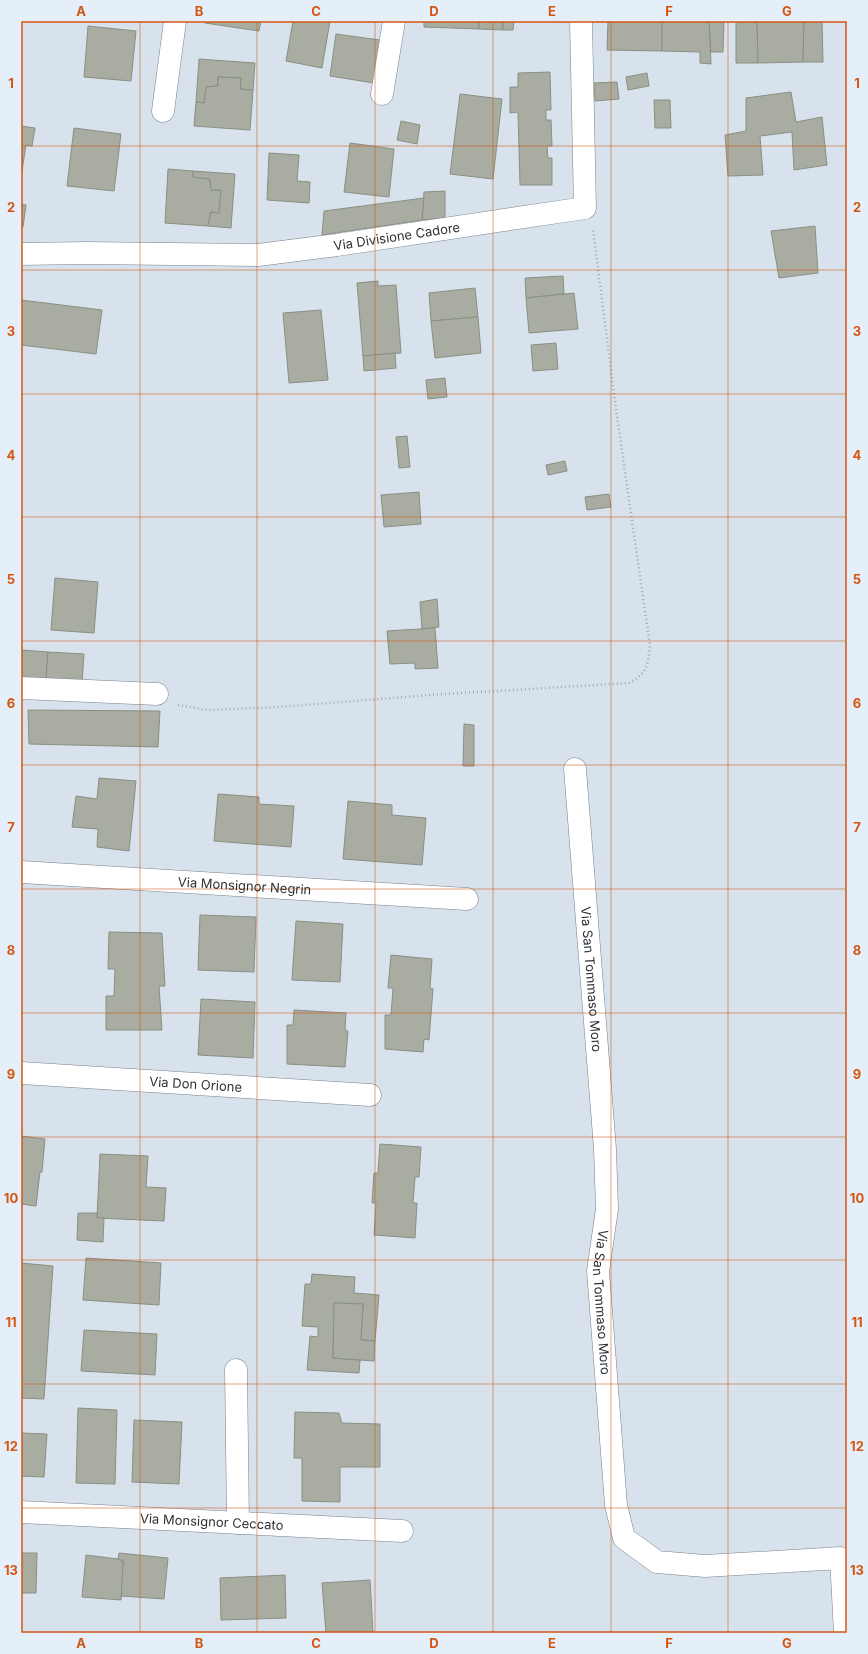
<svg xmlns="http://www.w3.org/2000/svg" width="868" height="1654" font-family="Inter,sans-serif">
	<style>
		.building { fill: #a9ada1; stroke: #8a8f83 }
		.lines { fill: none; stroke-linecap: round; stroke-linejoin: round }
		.minor-casing { stroke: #78818b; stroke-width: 23 }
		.path { stroke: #a1a9b1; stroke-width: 2.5; stroke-dasharray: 1 3; stroke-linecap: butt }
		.minor { stroke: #fff; stroke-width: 22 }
		.grid { fill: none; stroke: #d55510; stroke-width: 1; stroke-opacity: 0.55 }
		.labels { text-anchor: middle; stroke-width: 3; stroke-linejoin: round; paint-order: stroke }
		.street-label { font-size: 13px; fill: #2d3135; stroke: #e5effa }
		.neatline { fill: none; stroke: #d55510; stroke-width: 1.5 }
		.grid-label { font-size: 13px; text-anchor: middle; font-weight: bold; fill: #d55510 }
	</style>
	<rect width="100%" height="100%" fill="#d8e2ec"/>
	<g class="building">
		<path d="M 206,21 L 261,21 L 259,31 L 205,23 Z"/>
		<path d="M 293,21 L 330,21 L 322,68 L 286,61 Z"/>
		<path d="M 424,21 L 479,21 L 479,29 L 424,27 Z"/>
		<path d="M 479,21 L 503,21 L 503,30 L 479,29 Z"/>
		<path d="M 503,21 L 514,21 L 513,30 L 503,30 Z"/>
		<path d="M 533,21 L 567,21 L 567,22 Z"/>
		<path d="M 608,21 L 662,21 L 662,51 L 607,50 Z"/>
		<path d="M 662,21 L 709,21 L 711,64 L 700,63 L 700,52 L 662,51 Z"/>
		<path d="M 709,21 L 724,21 L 723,52 L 711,52 Z"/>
		<path d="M 736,21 L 757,21 L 758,63 L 736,63 Z"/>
		<path d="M 757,21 L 804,21 L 803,62 L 758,63 Z"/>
		<path d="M 804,21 L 822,21 L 823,62 L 803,62 Z"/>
		<path d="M 88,26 L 136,31 L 131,81 L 84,77 Z"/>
		<path d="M 336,34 L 380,40 L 374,83 L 330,76 Z"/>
		<path d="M 199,59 L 255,63 L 253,90 L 240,89 L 241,78 L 218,77 L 218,86 L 206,87 L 204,103 L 196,102 Z"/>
		<path d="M 550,72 L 551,110 L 546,110 L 546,120 L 551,120 L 552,146 L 547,146 L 548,158 L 552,158 L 552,185 L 520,185 L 518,112 L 510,113 L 510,87 L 518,87 L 518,73 Z"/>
		<path d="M 647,73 L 649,86 L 628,90 L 626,77 Z"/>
		<path d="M 218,77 L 241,78 L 240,89 L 253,90 L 250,130 L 194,126 L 196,102 L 204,103 L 206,87 L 218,86 Z"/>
		<path d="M 617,82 L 619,99 L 595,101 L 594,83 Z"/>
		<path d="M 791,92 L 796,122 L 822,117 L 827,165 L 794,170 L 792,132 L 760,136 L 763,175 L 728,176 L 725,135 L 746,131 L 746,98 Z"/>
		<path d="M 460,94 L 502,99 L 493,179 L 450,174 Z"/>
		<path d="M 654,100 L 670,100 L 671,128 L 655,128 Z"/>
		<path d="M 401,121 L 420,125 L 417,144 L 397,140 Z"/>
		<path d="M 21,126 L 35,128 L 32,146 L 26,145 L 21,177 Z"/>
		<path d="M 74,128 L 121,134 L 114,191 L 67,186 Z"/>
		<path d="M 350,143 L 394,149 L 389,197 L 344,192 Z"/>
		<path d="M 269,153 L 299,155 L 297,181 L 310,182 L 309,203 L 267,200 Z"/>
		<path d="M 168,169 L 193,171 L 193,177 L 210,179 L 211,190 L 221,190 L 219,213 L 211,212 L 208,226 L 165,223 Z"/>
		<path d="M 193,171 L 235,174 L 231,228 L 208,226 L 211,212 L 219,213 L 221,190 L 211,190 L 210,179 L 193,177 Z"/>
		<path d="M 445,191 L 445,218 L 422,220 L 424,192 Z"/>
		<path d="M 424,198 L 422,220 L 322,235 L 324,211 Z"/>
		<path d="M 21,204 L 26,205 L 23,227 L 21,226 Z"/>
		<path d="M 815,226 L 818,273 L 779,278 L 771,231 Z"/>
		<path d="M 563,276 L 564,294 L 526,298 L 525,278 Z"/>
		<path d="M 378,281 L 378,286 L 396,285 L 401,353 L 363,356 L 357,283 Z"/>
		<path d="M 475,288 L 478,317 L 431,321 L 429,293 Z"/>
		<path d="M 574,293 L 578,329 L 529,333 L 526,298 Z"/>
		<path d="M 21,300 L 102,310 L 96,354 L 21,345 Z"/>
		<path d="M 321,310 L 328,380 L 289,383 L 283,313 Z"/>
		<path d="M 478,317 L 481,353 L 435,358 L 431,321 Z"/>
		<path d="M 556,343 L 558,369 L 533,371 L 531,345 Z"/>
		<path d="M 395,353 L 396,368 L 364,371 L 363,356 Z"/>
		<path d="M 445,378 L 447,397 L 428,399 L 426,380 Z"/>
		<path d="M 407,436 L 410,467 L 399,468 L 396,437 Z"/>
		<path d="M 565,461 L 567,471 L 548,475 L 546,465 Z"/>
		<path d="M 419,492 L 421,524 L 384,527 L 381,495 Z"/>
		<path d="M 609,494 L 611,507 L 587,510 L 585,497 Z"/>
		<path d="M 55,578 L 98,582 L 94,633 L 51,630 Z"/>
		<path d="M 437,599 L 439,627 L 422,629 L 420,602 Z"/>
		<path d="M 435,628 L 438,668 L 415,669 L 415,663 L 390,664 L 387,631 Z"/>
		<path d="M 21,650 L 48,652 L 46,680 L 21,678 Z"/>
		<path d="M 48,652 L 84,654 L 82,683 L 46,680 Z"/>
		<path d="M 28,710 L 160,711 L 158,747 L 29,744 Z"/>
		<path d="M 464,724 L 474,725 L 474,766 L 463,766 Z"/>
		<path d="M 99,778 L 136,781 L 129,851 L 97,847 L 98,829 L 72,827 L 76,796 L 97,799 Z"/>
		<path d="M 218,794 L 259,797 L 259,804 L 294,806 L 291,847 L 214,841 Z"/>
		<path d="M 348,801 L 392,805 L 392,815 L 426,818 L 422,865 L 343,859 Z"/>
		<path d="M 200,915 L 256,917 L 254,972 L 198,970 Z"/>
		<path d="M 296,921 L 343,924 L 340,982 L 292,980 Z"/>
		<path d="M 109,932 L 162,933 L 165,986 L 159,986 L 162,1030 L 106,1030 L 106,996 L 114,996 L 115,969 L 108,969 Z"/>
		<path d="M 391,955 L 432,959 L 430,988 L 433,989 L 429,1040 L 424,1039 L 423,1052 L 385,1049 L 385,1015 L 391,1015 L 393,988 L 388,988 Z"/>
		<path d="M 201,999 L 255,1002 L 253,1058 L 198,1055 Z"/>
		<path d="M 294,1010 L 346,1013 L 345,1030 L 348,1031 L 345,1067 L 287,1064 L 287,1025 L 293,1025 Z"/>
		<path d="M 21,1136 L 45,1139 L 42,1172 L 40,1172 L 36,1206 L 21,1204 Z"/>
		<path d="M 380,1144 L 421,1147 L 419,1177 L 415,1177 L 413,1203 L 417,1203 L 415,1238 L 374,1235 L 376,1203 L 372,1203 L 374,1173 L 378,1173 Z"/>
		<path d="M 100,1154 L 148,1156 L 146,1187 L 166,1188 L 164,1221 L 97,1218 Z"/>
		<path d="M 78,1213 L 97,1213 L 97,1218 L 104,1218 L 103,1242 L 77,1240 Z"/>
		<path d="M 86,1258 L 161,1263 L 159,1305 L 83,1300 Z"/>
		<path d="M 21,1263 L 53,1266 L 44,1399 L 21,1398 Z"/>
		<path d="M 312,1274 L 355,1277 L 354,1293 L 379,1295 L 375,1341 L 361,1340 L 363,1304 L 334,1303 L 333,1358 L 360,1360 L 359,1373 L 307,1370 L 310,1336 L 318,1337 L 318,1327 L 302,1326 L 305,1284 L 311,1284 Z"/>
		<path d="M 334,1303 L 363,1304 L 361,1340 L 375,1341 L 374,1361 L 333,1358 Z"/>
		<path d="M 84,1330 L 157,1334 L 155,1375 L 81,1371 Z"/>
		<path d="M 78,1408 L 117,1410 L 115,1484 L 76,1483 Z"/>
		<path d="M 295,1412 L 339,1413 L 342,1423 L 380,1424 L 380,1467 L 340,1467 L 340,1502 L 302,1501 L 302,1458 L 294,1458 Z"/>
		<path d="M 134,1420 L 182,1422 L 179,1484 L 132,1482 Z"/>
		<path d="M 21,1433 L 47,1434 L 44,1477 L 21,1476 Z"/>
		<path d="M 21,1553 L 37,1553 L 36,1593 L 21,1593 Z"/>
		<path d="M 119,1553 L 168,1558 L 164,1599 L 121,1596 L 123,1561 L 118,1559 Z"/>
		<path d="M 86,1555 L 118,1559 L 123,1561 L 121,1600 L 82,1597 Z"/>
		<path d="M 285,1575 L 286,1618 L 221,1620 L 220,1578 Z"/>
		<path d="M 370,1580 L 373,1633 L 326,1633 L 322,1583 Z"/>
	</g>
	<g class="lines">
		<defs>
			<g id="minor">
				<path d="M 382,94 L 394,21"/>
				<path d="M 163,111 L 175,21"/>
				<path id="s1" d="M 21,254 L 86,253 L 258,255 L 337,245 L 585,208 L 581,21"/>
				<path d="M 21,688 L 157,694"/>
				<path id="s2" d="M 575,769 L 605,1149 L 607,1209 L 598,1271 L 616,1505 L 624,1538 L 657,1562 L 705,1566 L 841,1558 L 845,1633"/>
				<path id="s3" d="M 21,872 L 467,899"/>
				<path id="s4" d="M 21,1073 L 370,1095"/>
				<path d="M 236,1370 L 238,1523"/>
				<path id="s5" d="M 21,1512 L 402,1531"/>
			</g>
		</defs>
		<use href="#minor" class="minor-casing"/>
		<path class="path" d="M 178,705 L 208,710 L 279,707 L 429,695 L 629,683 C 648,673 647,666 650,646 L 617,416 L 593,230"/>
		<use href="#minor" class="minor"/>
	</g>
	<path class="grid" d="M 140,21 L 140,1633M 257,21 L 257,1633M 375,21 L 375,1633M 493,21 L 493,1633M 611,21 L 611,1633M 728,21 L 728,1633M 21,146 L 847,146M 21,270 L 847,270M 21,394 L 847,394M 21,517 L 847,517M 21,641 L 847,641M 21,765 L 847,765M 21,889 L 847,889M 21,1013 L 847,1013M 21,1137 L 847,1137M 21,1260 L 847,1260M 21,1384 L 847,1384M 21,1508 L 847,1508"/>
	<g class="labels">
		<g class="street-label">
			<text dy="5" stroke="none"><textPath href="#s1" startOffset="377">Via Divisione Cadore</textPath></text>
			<text dy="5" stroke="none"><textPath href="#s3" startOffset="224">Via Monsignor Negrin</textPath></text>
			<text dy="5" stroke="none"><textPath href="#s2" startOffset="211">Via San Tommaso Moro</textPath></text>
			<text dy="5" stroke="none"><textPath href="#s4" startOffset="175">Via Don Orione</textPath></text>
			<text dy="5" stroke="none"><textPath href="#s2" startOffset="535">Via San Tommaso Moro</textPath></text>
			<text dy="5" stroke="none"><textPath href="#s5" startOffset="191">Via Monsignor Ceccato</textPath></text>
		</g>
	</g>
	<rect width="868" height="1654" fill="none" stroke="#e5effa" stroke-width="44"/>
	<rect x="22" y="22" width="824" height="1610" class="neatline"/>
	<g class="grid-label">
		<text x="81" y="16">A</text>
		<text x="199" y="16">B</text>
		<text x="316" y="16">C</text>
		<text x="434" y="16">D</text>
		<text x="552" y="16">E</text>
		<text x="669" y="16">F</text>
		<text x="787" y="16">G</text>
		<text x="11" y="88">1</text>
		<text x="857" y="88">1</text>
		<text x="11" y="212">2</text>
		<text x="857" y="212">2</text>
		<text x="11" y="336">3</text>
		<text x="857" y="336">3</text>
		<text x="11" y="460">4</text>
		<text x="857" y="460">4</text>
		<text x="11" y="584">5</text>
		<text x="857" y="584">5</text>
		<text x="11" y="708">6</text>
		<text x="857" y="708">6</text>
		<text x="11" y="832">7</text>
		<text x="857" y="832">7</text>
		<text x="11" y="955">8</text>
		<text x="857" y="955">8</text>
		<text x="11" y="1079">9</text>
		<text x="857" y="1079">9</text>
		<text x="11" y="1203">10</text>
		<text x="857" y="1203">10</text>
		<text x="11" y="1327">11</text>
		<text x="857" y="1327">11</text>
		<text x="11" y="1451">12</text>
		<text x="857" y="1451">12</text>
		<text x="11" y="1575">13</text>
		<text x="857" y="1575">13</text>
		<text x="81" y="1648">A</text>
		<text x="199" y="1648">B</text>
		<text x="316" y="1648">C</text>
		<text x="434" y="1648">D</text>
		<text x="552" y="1648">E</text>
		<text x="669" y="1648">F</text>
		<text x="787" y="1648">G</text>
	</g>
</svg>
